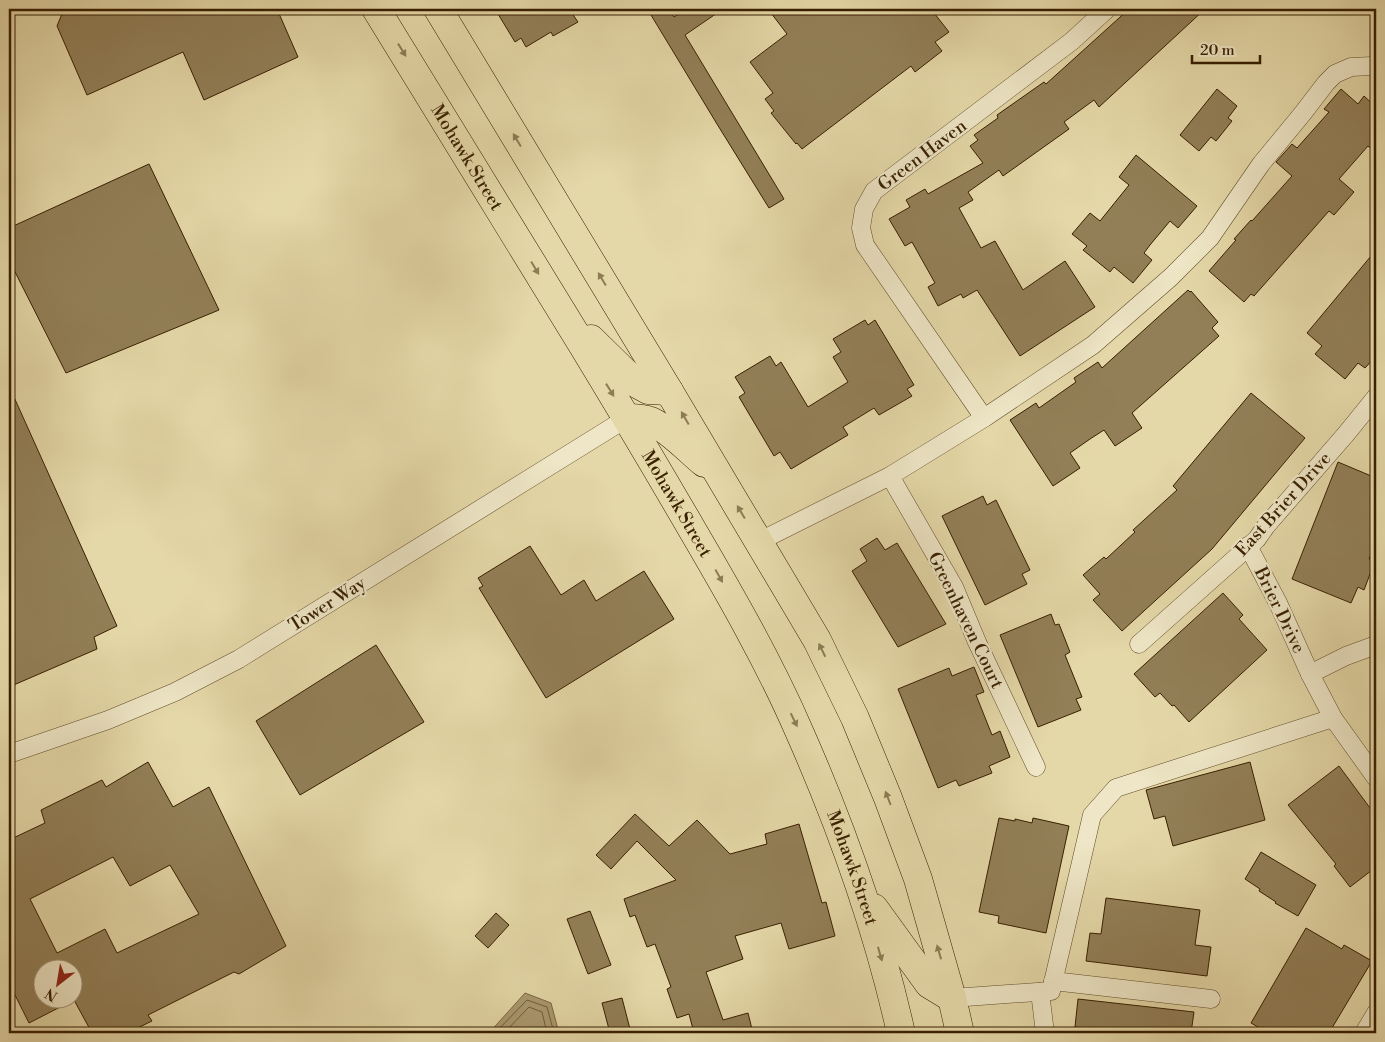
<svg xmlns="http://www.w3.org/2000/svg" width="1385" height="1042" font-family="'Libre Bodoni',serif">
	<style>
		.water { fill: #aa996f; stroke: #7c6843 }
		.lines { fill: none; stroke-linecap: round; stroke-linejoin: round }
		.shore { stroke: #715c38; stroke-width: 1 }
		.building { fill: #927f57; stroke: #381f00; fill-rule: evenodd }
		.street-casing { stroke: #634d2a; stroke-width: 19 }
		.primary-casing { stroke: #381f00; stroke-width: 29 }
		.street { stroke: #eee6c6; stroke-width: 18 }
		.primary { stroke: #e5d8a8; stroke-width: 28 }
		.oneway { fill: #8e7c54 }
		.labels { text-anchor: middle; stroke-width: 4.5; stroke-linejoin: round; paint-order: stroke }
		.street-label { font-size: 18px; fill: #381f00; stroke: #eee6c6 }
	</style>
	<rect width="100%" height="100%" fill="#e5d8a8"/>
	<filter id="stains"><feTurbulence type="fractalNoise" baseFrequency=".004" numOctaves="4"/><feColorMatrix values="0 0 0 0 .2 0 0 0 0 .09 0 0 0 0 .02 0 0 0 .5 -.17"/></filter>
	<radialGradient id="worn" r=".72"><stop offset=".6" stop-color="#630" stop-opacity="0"/><stop offset="1" stop-color="#630" stop-opacity=".3"/></radialGradient>
	<path class="water" d="M 525,993 L 551,1003 L 559,1033 L 489,1033 Z"/>
	<g class="lines">
		<g class="shore">
			<path d="M 495,1033 L 527,1000 L 547,1007 L 554,1033"/>
			<path d="M 504,1033 L 529,1007 L 542,1012 L 547,1033"/>
		</g>
	</g>
	<g class="building">
		<path d="M 64,9 L 277,9 L 298,57 L 204,100 L 183,52 L 87,95 L 57,26 Z"/>
		<path d="M 495,9 L 569,9 L 578,22 L 553,36 L 551,32 L 526,47 L 521,38 L 515,42 Z"/>
		<path d="M 662,9 L 669,9 L 674,17 L 687,9 L 723,9 L 685,35 L 784,199 L 769,208 L 717,124 L 651,15 Z"/>
		<path d="M 768,9 L 931,9 L 949,32 L 935,42 L 942,51 L 915,72 L 911,66 L 802,149 L 797,143 L 796,144 L 771,113 L 774,111 L 765,99 L 773,93 L 750,62 L 787,34 Z"/>
		<path d="M 1129,9 L 1205,9 L 1099,107 L 1094,100 L 1064,122 L 1069,129 L 1003,176 L 999,170 L 968,192 L 973,200 L 959,208 L 981,248 L 995,241 L 1023,290 L 1065,261 L 1095,307 L 1020,356 L 977,290 L 963,298 L 961,294 L 938,306 L 928,287 L 935,283 L 912,242 L 905,246 L 889,219 L 910,207 L 906,200 L 925,189 L 928,194 L 983,163 L 970,146 L 978,140 L 974,135 L 998,118 L 997,115 L 1044,82 L 1046,84 Z"/>
		<path d="M 1217,89 L 1237,106 L 1228,118 L 1232,121 L 1216,141 L 1211,137 L 1199,151 L 1180,135 Z"/>
		<path d="M 1341,89 L 1358,104 L 1364,96 L 1376,107 L 1376,153 L 1368,146 L 1339,179 L 1354,192 L 1334,215 L 1329,211 L 1254,296 L 1251,294 L 1244,302 L 1209,271 L 1236,240 L 1234,239 L 1251,220 L 1252,221 L 1292,176 L 1276,162 L 1292,144 L 1297,148 L 1329,112 L 1324,109 Z"/>
		<path d="M 1136,155 L 1197,206 L 1178,228 L 1170,221 L 1150,245 L 1144,253 L 1152,260 L 1133,283 L 1114,267 L 1110,272 L 1083,250 L 1087,246 L 1072,234 L 1090,213 L 1100,221 L 1129,185 L 1119,177 Z"/>
		<path d="M 149,164 L 219,310 L 66,373 L 9,260 L 9,228 Z"/>
		<path d="M 1376,250 L 1376,356 L 1365,368 L 1358,363 L 1345,379 L 1315,354 L 1322,346 L 1307,333 Z"/>
		<path d="M 1188,290 L 1190,292 L 1191,291 L 1218,322 L 1212,328 L 1219,336 L 1132,413 L 1142,428 L 1115,446 L 1104,430 L 1090,439 L 1070,453 L 1080,468 L 1053,486 L 1010,420 L 1036,403 L 1039,408 L 1076,382 L 1074,378 L 1098,362 L 1102,368 Z"/>
		<path d="M 865,320 L 868,325 L 875,320 L 914,385 L 907,389 L 912,396 L 879,415 L 874,408 L 843,427 L 848,435 L 791,469 L 780,452 L 774,456 L 739,397 L 745,393 L 735,377 L 770,356 L 776,366 L 781,362 L 808,407 L 848,382 L 833,357 L 841,352 L 833,339 Z"/>
		<path d="M 9,386 L 117,626 L 94,637 L 97,649 L 9,687 Z"/>
		<path d="M 1251,393 L 1305,438 L 1212,549 L 1122,631 L 1093,600 L 1100,594 L 1083,575 L 1104,557 L 1106,559 L 1135,532 L 1133,530 L 1177,490 L 1173,486 Z"/>
		<path d="M 1338,462 L 1376,478 L 1376,542 L 1369,559 L 1375,561 L 1364,590 L 1358,587 L 1351,603 L 1292,579 Z"/>
		<path d="M 983,496 L 987,505 L 996,500 L 1030,570 L 1022,574 L 1027,584 L 985,605 L 942,516 Z"/>
		<path d="M 877,538 L 885,550 L 897,543 L 946,624 L 898,647 L 852,571 L 867,561 L 860,549 Z"/>
		<path d="M 530,546 L 561,595 L 584,580 L 596,601 L 644,571 L 674,619 L 546,698 L 479,588 L 483,586 L 478,578 Z"/>
		<path d="M 1223,593 L 1243,615 L 1239,619 L 1267,650 L 1189,722 L 1174,705 L 1172,706 L 1160,693 L 1155,697 L 1134,674 Z"/>
		<path d="M 1051,614 L 1055,625 L 1059,624 L 1070,652 L 1065,655 L 1082,697 L 1076,699 L 1081,710 L 1038,727 L 1000,635 Z"/>
		<path d="M 376,645 L 424,722 L 300,795 L 256,721 Z"/>
		<path d="M 974,667 L 984,692 L 976,695 L 992,735 L 1000,731 L 1010,757 L 989,766 L 992,773 L 959,786 L 956,780 L 938,788 L 898,689 L 949,668 L 952,676 Z"/>
		<path d="M 148,762 L 173,807 L 209,787 L 286,946 L 239,974 L 234,972 L 148,1015 L 152,1021 L 127,1033 L 92,1033 L 74,1000 L 29,1023 L 9,983 L 9,840 L 45,823 L 41,810 L 102,780 L 106,787 ZM 113,857 L 130,886 L 170,865 L 199,914 L 117,953 L 105,929 L 57,953 L 30,899 ZM 42,970 L 72,970 L 72,1000 L 42,1000 Z"/>
		<path d="M 1250,762 L 1265,820 L 1173,846 L 1165,816 L 1154,819 L 1146,790 Z"/>
		<path d="M 1339,766 L 1376,816 L 1376,867 L 1350,887 L 1334,866 L 1336,864 L 1288,805 Z"/>
		<path d="M 635,814 L 669,846 L 697,820 L 730,854 L 767,844 L 765,834 L 799,824 L 822,903 L 826,902 L 835,936 L 789,949 L 781,923 L 735,936 L 743,959 L 706,972 L 723,1020 L 748,1013 L 753,1033 L 694,1033 L 689,1014 L 677,1018 L 667,989 L 671,987 L 655,944 L 647,947 L 635,915 L 630,917 L 624,899 L 676,880 L 637,841 L 611,869 L 596,855 Z"/>
		<path d="M 999,818 L 1015,821 L 1015,819 L 1032,823 L 1033,818 L 1069,826 L 1046,933 L 998,923 L 999,916 L 979,912 Z"/>
		<path d="M 1261,852 L 1316,885 L 1298,916 L 1275,903 L 1276,902 L 1259,891 L 1260,889 L 1245,879 Z"/>
		<path d="M 1106,898 L 1200,910 L 1195,945 L 1211,947 L 1207,976 L 1086,961 L 1090,933 L 1101,934 Z"/>
		<path d="M 590,911 L 611,965 L 588,974 L 567,919 Z"/>
		<path d="M 496,913 L 509,925 L 488,948 L 475,936 Z"/>
		<path d="M 1306,928 L 1342,949 L 1344,945 L 1372,961 L 1329,1033 L 1269,1033 L 1251,1023 Z"/>
		<path d="M 622,998 L 631,1033 L 610,1033 L 602,1003 Z"/>
		<path d="M 1078,999 L 1194,1012 L 1191,1033 L 1084,1033 L 1084,1028 L 1075,1027 Z"/>
	</g>
	<g class="lines">
		<defs>
			<g id="street">
				<path d="M 984,418 L 865,245 L 861,228 L 864,209 L 874,191 L 1072,41 L 1107,9"/>
				<path d="M 890,476 L 954,587 L 977,642 L 1036,767"/>
				<path d="M 758,542 L 890,476 L 984,418 L 1093,345 L 1171,277 L 1210,238 L 1261,164 L 1303,113 L 1326,83 L 1335,74 L 1351,67 L 1372,66 L 1376,68"/>
				<path d="M 1248,546 L 1278,603 L 1310,674 L 1346,656 L 1376,645"/>
				<path d="M 1139,644 L 1257,539 L 1266,526 L 1346,434 L 1376,397"/>
				<path d="M 1310,674 L 1333,718 L 1376,778"/>
				<path d="M 9,754 L 108,720 L 175,692 L 239,659 L 627,418"/>
				<path d="M 1053,981 L 1211,999"/>
				<path d="M 1040,992 L 1045,1033"/>
				<path d="M 952,998 L 1051,991 L 1092,815 L 1116,788 L 1333,718"/>
				<path d="M 1364,1033 L 1376,1013"/>
			</g>
			<g id="primary">
				<path id="s1" d="M 376,9 C 445,121 514,234 583,346 C 620,407 657,469 693,531 C 731,596 769,662 799,731 C 842,828 878,930 901,1033"/>
				<path d="M 438,9 L 669,391 L 817,640 L 855,718 L 888,798 L 918,879 L 952,998 L 960,1033"/>
				<path d="M 591,339 L 637,384 L 648,390 L 669,391"/>
				<path d="M 627,418 C 635,418 643,418 651,421 C 671,431 687,449 704,463"/>
				<path d="M 874,908 L 929,984 L 952,998"/>
			</g>
		</defs>
		<use href="#street" class="street-casing"/>
		<use href="#primary" class="primary-casing"/>
		<use href="#street" class="street"/>
		<use href="#primary" class="primary"/>
	</g>
	<defs><path id="oneway-solid" d="M-6-.8H1V-3.2L6.5 0L1 3.2V.8H-6Z" transform="scale(1.25)"/></defs>
	<g class="oneway">
		<use href="#oneway-solid" transform="translate(402 50) rotate(58)"/>
		<use href="#oneway-solid" transform="translate(517 140) rotate(-121)"/>
		<use href="#oneway-solid" transform="translate(535 268) rotate(59)"/>
		<use href="#oneway-solid" transform="translate(602 279) rotate(-121)"/>
		<use href="#oneway-solid" transform="translate(610 390) rotate(58)"/>
		<use href="#oneway-solid" transform="translate(685 418) rotate(-120)"/>
		<use href="#oneway-solid" transform="translate(741 512) rotate(-121)"/>
		<use href="#oneway-solid" transform="translate(719 576) rotate(61)"/>
		<use href="#oneway-solid" transform="translate(822 650) rotate(-116)"/>
		<use href="#oneway-solid" transform="translate(794 720) rotate(64)"/>
		<use href="#oneway-solid" transform="translate(888 798) rotate(-111)"/>
		<use href="#oneway-solid" transform="translate(939 952) rotate(-106)"/>
		<use href="#oneway-solid" transform="translate(880 954) rotate(74)"/>
	</g>
	<g class="labels">
		<g class="street-label">
			<text transform="translate(922 155) rotate(-37)" y="6">Green Haven</text>
			<text dy="6" stroke="none"><textPath href="#s1" startOffset="174">Mohawk Street</textPath></text>
			<text dy="6" stroke="none"><textPath href="#s1" startOffset="579">Mohawk Street</textPath></text>
			<text transform="translate(1283 504) rotate(-48)" y="6">East Brier Drive</text>
			<text transform="translate(327 604) rotate(-32)" y="6">Tower Way</text>
			<text transform="translate(1280 610) rotate(64)" y="6">Brier Drive</text>
			<text transform="translate(966 620) rotate(64)" y="6">Greenhaven Court</text>
			<text dy="6" stroke="none"><textPath href="#s1" startOffset="984">Mohawk Street</textPath></text>
		</g>
	</g>
	<rect width="1385" height="1042" fill="none" stroke="#e5d8a8" stroke-width="30"/>
	<rect x="10" y="10" width="1365" height="1022" fill="none" stroke="#381f00" stroke-width="2.5"/>
	<rect x="15" y="15" width="1355" height="1012" fill="none" stroke="#381f00"/>
	<g transform="translate(58 984) rotate(211)"><circle r="24" fill="#eee6c6" stroke="#a59677"/>
	<path d="M0-4L9 19L0 12L-9 19Z" fill="#8f2418"/>
	<text y="-8" font-size="14" font-weight="bold" text-anchor="middle" fill="#381f00">N</text>
	</g>
	<path d="M1192 55v8h68v-8" fill="none" stroke="#381f00" stroke-width="2.5"/>
	<text x="1200" y="55" font-size="15" fill="#381f00" stroke="#eee6c6" stroke-width="4" paint-order="stroke">20 m</text>
	<rect width="100%" height="100%" filter="url(#stains)"/>
	<rect width="100%" height="100%" fill="url(#worn)"/>
</svg>
